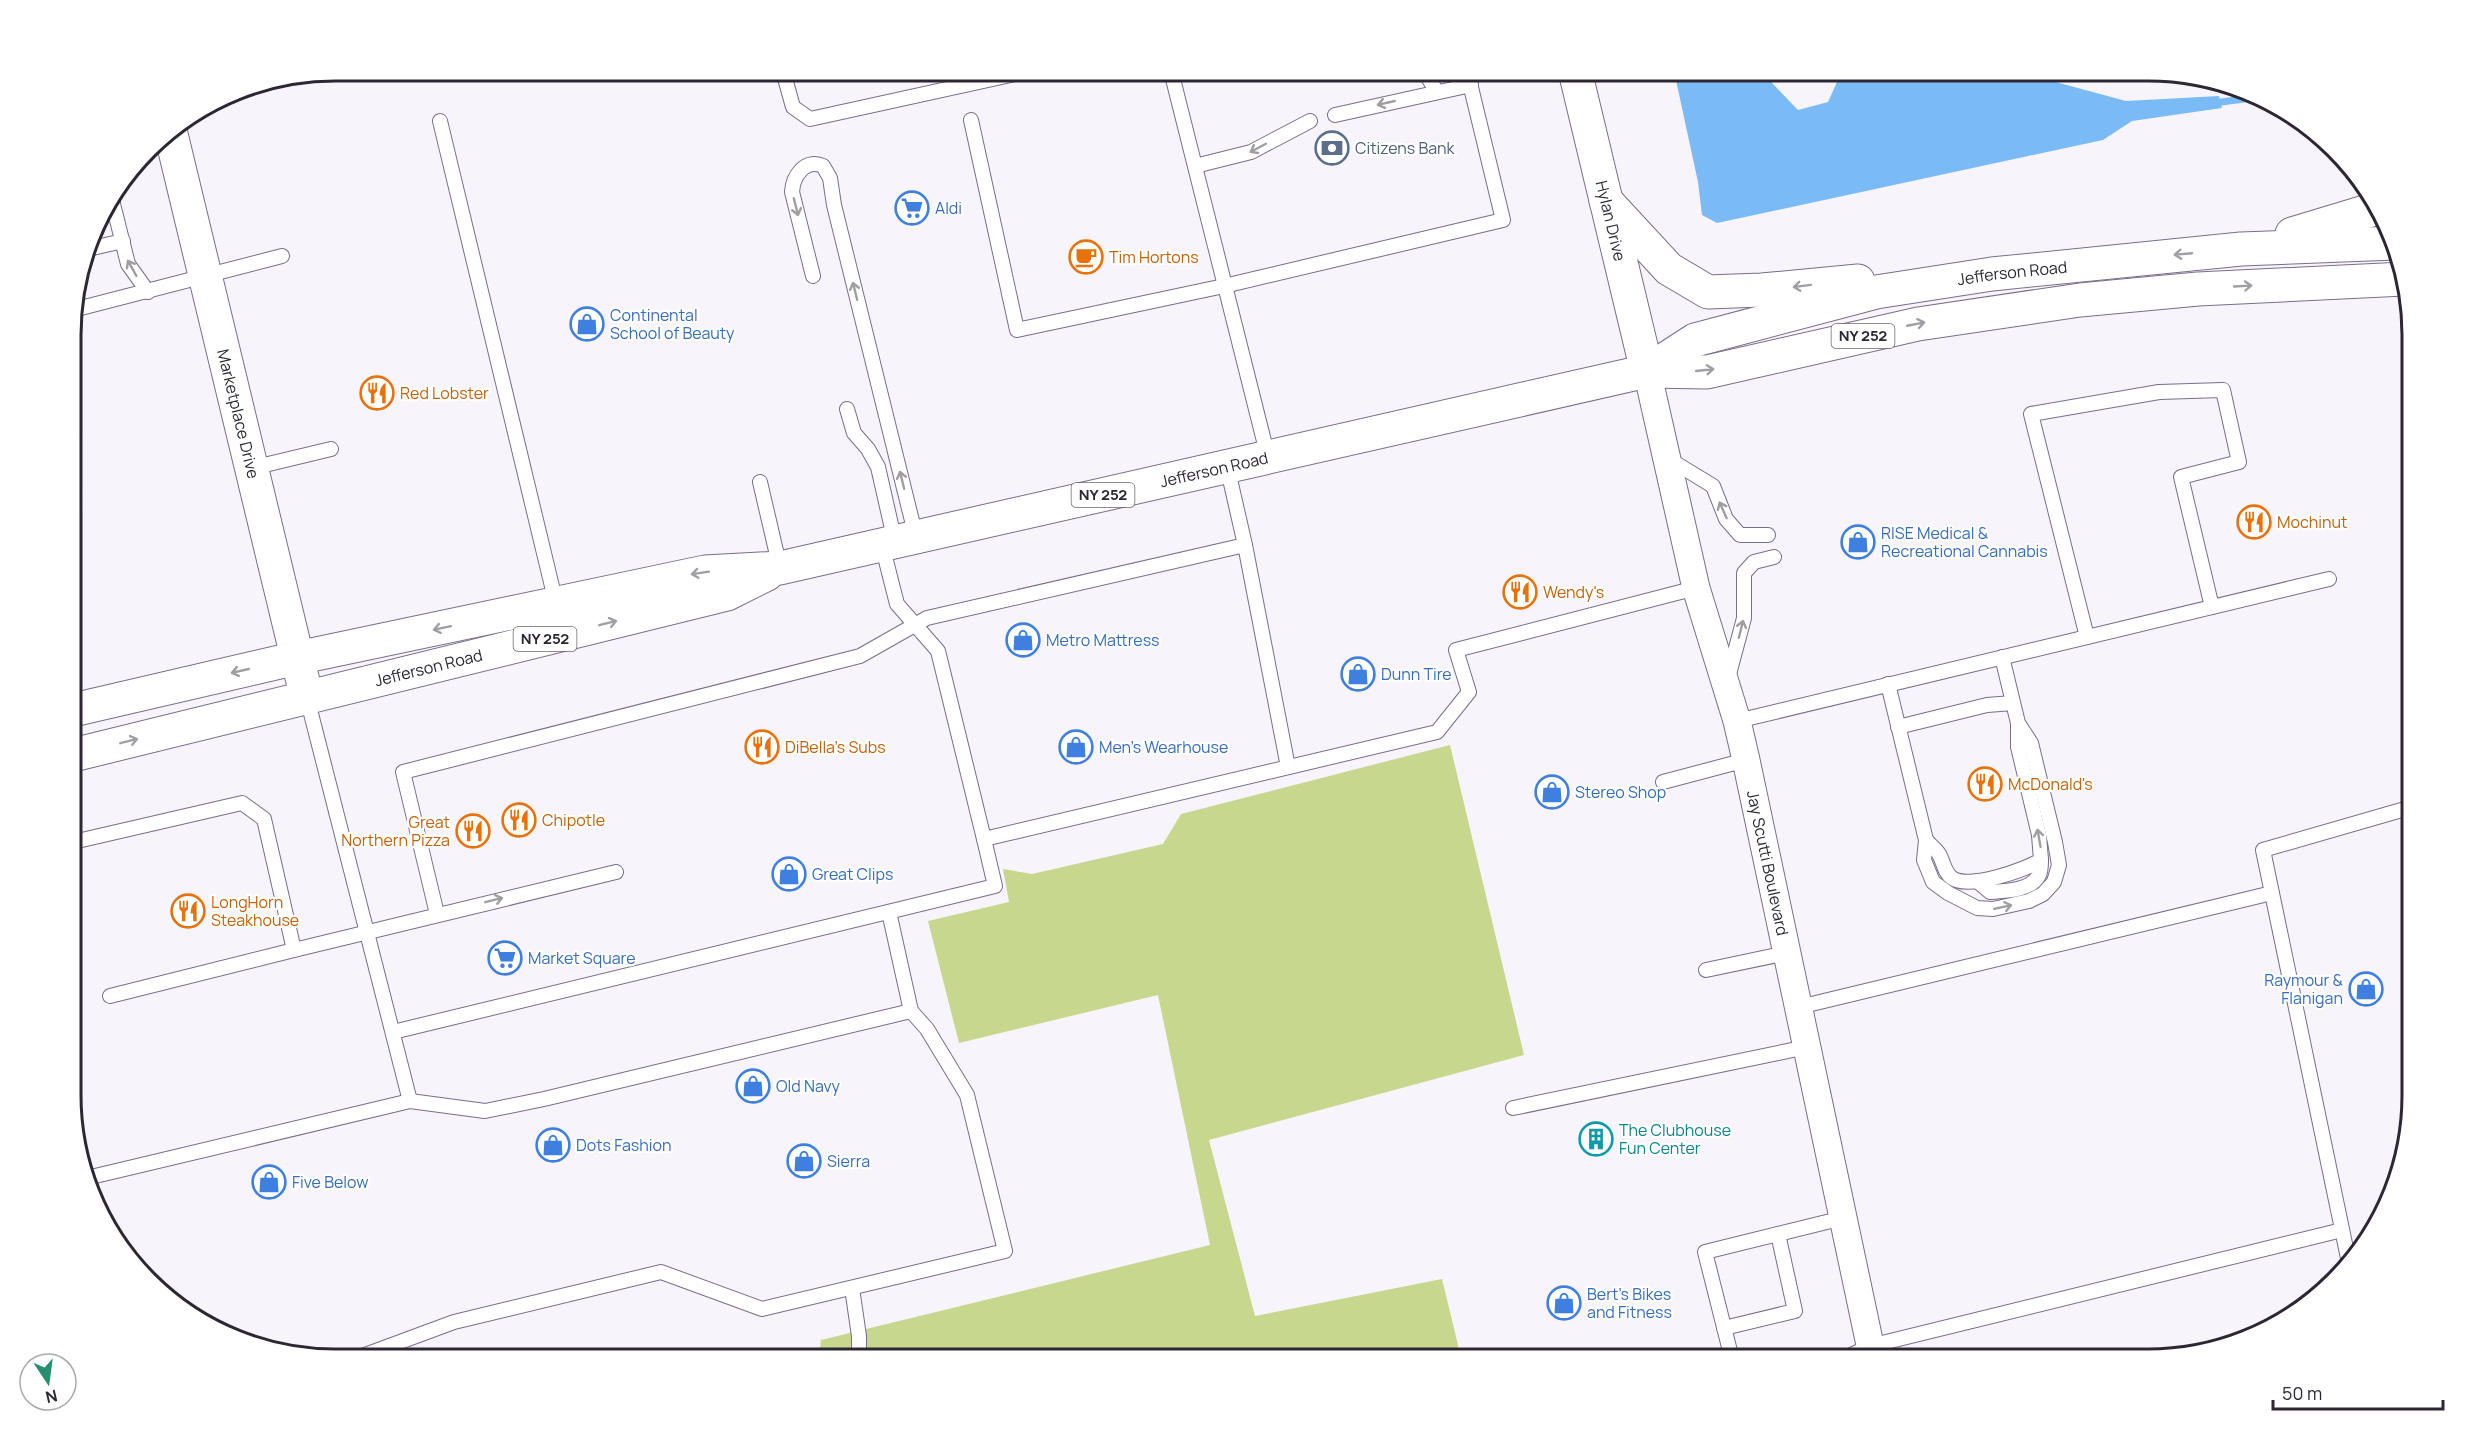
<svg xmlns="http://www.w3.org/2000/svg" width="2483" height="1430" font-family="Manrope,sans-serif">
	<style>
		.green { fill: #c7d78d }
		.water { fill: #7bbbf5 }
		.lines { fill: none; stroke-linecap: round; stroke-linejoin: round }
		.stream { stroke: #7bbbf5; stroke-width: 7 }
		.service-casing { stroke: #796e8a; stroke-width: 16 }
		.minor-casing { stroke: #796e8a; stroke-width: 29 }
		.tertiary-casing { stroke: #796e8a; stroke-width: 35 }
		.secondary-casing { stroke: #796e8a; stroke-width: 35 }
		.primary-casing { stroke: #796e8a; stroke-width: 35 }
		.service { stroke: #fff; stroke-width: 14 }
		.minor { stroke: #fff; stroke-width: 27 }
		.tertiary { stroke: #fff; stroke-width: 33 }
		.secondary { stroke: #fff; stroke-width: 33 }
		.primary { stroke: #fff; stroke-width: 33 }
		.oneway { stroke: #a09ea3 }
		.labels { text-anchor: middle; stroke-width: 4.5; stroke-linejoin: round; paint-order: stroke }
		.shield { fill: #fff; stroke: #6b6870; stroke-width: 1.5 }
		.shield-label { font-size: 15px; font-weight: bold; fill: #2c2733 }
		.service-label { font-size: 16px; fill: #4e5e75; stroke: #fff; text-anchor: start }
		.shop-label { font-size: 16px; fill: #366cbe; stroke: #fff; text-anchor: start }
		.street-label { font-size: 16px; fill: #2c2733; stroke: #fff }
		.food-label { font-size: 16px; fill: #c56008; stroke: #fff; text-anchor: start }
		.culture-label { font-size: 16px; fill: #0d838f; stroke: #fff; text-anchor: start }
		.rim { fill: none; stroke: #2c2733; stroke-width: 3 }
	</style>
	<rect width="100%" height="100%" fill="#f7f4fb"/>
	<path class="green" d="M 1450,745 L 1524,1055 L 1209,1140 L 1255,1316 L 1442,1279 L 1458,1345 L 1456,1359 L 819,1359 L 821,1340 L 1210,1245 L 1158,995 L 959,1043 L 928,921 L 1009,902 L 1003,869 L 1032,874 L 1163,844 L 1181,814 Z"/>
	<path class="water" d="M 1674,71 L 1768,71 L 1772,83 L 1798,110 L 1828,102 L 1842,71 L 2024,71 L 2041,78 L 2126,101 L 2219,96 L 2222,108 L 2132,121 L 2103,140 L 1717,223 L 1702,215 L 1698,182 Z"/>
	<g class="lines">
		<path class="stream" d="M 2221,102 L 2260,97"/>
		<defs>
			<g id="service">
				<path d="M 783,71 L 793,107 L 810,119 L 1029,71"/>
				<path d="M 1171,71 L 1268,457"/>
				<path d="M 1424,71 L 1437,92"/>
				<path d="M 1335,115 L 1471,85"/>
				<path d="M 971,120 L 1017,330 L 1224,286 L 1503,220 L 1467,71"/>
				<path d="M 440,121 L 556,603"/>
				<path d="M 1195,166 L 1251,152 L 1310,121"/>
				<path d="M 112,200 L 128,264 L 148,292"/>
				<path d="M 88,249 L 123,241"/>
				<path d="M 813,276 L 792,192 C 793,176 805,158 823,166 L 830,178 L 834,205 L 916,537"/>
				<path d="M 73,310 L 282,256"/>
				<path d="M 847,409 L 854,433 L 868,449 L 878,467 L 895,542"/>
				<path d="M 1667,458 L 1713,486 L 1726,519 L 1740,535 L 1768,535"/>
				<path d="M 252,468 L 331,449"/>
				<path d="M 760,482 L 780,568"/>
				<path d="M 882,545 L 897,604 L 938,651 L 984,839"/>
				<path d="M 1245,545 L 1288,767"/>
				<path d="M 2087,637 L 2031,414 L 2159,392 L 2223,390 L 2239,462 L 2181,477 L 2212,607"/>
				<path d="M 1728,678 L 1744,618 L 1744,573 L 1754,562 L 1774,557"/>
				<path d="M 1888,684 L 1926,840 L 1924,860 L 1933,882 L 1948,893 L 1977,908 L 1993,909 L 2029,901 L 2043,894 L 2054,882 L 2059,865 L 2055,842 L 2031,743 L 2018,723 L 2002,657"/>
				<path d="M 307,698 L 410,1101"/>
				<path d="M 1737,721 L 2329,579"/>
				<path d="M 1898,727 L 1987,705 L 2013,703"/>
				<path d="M 1663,782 L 1746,760"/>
				<path d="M 1926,840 C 1930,845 1936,849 1939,854 C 1944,863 1944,872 1952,878 C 1968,890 2025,870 2041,860 L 2039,835 L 2018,747 L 2018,724"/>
				<path d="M 73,842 L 242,803 L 264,819 L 294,950 L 616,872"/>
				<path d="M 1977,881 L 1990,892 C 2005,891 2031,891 2039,875 C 2041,871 2041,864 2041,860"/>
				<path d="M 437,914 L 403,772 L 860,656 L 927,618 L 1245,545 L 1227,466"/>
				<path d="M 1706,970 L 1787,953"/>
				<path d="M 110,996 L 294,950"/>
				<path d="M 1799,1007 L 2272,893"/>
				<path d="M 393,1032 L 995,886 L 984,839 L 1437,732 L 1469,692 L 1456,650 L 1696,588"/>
				<path d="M 1513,1108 L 1807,1047"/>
				<path d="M 91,1177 L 410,1101 L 485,1111 L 544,1099 L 911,1011 L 889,912"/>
				<path d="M 2348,1258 L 2263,850 L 2412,807"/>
				<path d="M 852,1288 L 859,1336 L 859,1359"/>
				<path d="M 1724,1328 L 1795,1311 L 1778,1234"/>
				<path d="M 354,1359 L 454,1322 L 661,1272 L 762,1309 L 1005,1251 L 967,1095 L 927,1029 L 911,1011"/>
				<path d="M 1732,1359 L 1705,1252 L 1843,1218"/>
				<path d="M 1843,1359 L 1870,1346 L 2342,1230"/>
			</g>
			<g id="minor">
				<path id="s1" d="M 1647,371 L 1696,588 L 1737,721 L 1746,760 L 1873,1359"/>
			</g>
			<g id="tertiary">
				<path id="s2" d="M 170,130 L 307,698"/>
			</g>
			<g id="secondary">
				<path id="s3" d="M 1575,71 L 1647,371"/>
			</g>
			<g id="primary">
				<path d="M 1606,201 L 1669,269 L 1708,292 L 1762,290 L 1858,281"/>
				<path d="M 2292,234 L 2378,208"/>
				<path id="s4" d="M 1647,371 L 1695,340 L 1876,292 L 1992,274 L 2241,249 L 2395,243"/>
				<path id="s5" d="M 73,710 L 297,658 L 705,572 L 780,568 L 1647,371 L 1707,372 L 1918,324 L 2080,300 L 2198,289 L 2404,279"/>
				<path id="s6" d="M 73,755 L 727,594 L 767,574"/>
			</g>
		</defs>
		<use href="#service" class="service-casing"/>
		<use href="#minor" class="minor-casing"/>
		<use href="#tertiary" class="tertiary-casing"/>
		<use href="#secondary" class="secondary-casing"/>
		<use href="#primary" class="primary-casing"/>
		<use href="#service" class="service"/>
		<use href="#minor" class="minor"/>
		<use href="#tertiary" class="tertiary"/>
		<use href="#secondary" class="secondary"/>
		<use href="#primary" class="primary"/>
	</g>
	<defs><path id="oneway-shaft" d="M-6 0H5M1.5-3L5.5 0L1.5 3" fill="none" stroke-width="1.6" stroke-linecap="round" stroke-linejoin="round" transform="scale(1.5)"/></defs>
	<g class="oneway">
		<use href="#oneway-shaft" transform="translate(1386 103) rotate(167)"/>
		<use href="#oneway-shaft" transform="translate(1258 148) rotate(152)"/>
		<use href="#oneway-shaft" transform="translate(796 207) rotate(76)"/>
		<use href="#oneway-shaft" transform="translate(2183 254) rotate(175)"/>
		<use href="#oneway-shaft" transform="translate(132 268) rotate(-119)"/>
		<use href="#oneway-shaft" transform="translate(1802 286) rotate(173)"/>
		<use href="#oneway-shaft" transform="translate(2243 286) rotate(-3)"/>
		<use href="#oneway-shaft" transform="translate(855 291) rotate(-104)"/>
		<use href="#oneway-shaft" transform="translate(1916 324) rotate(-11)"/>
		<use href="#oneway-shaft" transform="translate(1705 370) rotate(-6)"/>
		<use href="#oneway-shaft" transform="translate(902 480) rotate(-104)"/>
		<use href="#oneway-shaft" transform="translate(1723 510) rotate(-114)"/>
		<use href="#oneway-shaft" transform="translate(700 573) rotate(171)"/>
		<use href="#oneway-shaft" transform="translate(608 623) rotate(-14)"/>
		<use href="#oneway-shaft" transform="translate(442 628) rotate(168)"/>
		<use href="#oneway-shaft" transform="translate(1741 629) rotate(-76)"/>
		<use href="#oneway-shaft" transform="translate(240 671) rotate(167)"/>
		<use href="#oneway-shaft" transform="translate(129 741) rotate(-14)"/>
		<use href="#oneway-shaft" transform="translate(2039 838) rotate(-100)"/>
		<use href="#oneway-shaft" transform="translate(494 900) rotate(-14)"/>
		<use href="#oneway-shaft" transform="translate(2003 907) rotate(-12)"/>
	</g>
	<defs>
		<symbol id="bank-ring" viewBox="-11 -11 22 22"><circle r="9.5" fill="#fff" stroke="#5c6f8a" stroke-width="1.5"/><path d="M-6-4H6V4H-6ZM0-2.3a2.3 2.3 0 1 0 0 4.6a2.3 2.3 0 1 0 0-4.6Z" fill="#5c6f8a"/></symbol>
		<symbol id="supermarket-ring" viewBox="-11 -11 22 22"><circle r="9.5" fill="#fff" stroke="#3f7fe0" stroke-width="1.5"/><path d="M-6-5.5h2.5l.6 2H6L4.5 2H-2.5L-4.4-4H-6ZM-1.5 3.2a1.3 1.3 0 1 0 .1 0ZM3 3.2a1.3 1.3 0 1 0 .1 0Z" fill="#3f7fe0"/></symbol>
		<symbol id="cafe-ring" viewBox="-11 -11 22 22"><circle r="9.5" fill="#fff" stroke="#e8710a" stroke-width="1.5"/><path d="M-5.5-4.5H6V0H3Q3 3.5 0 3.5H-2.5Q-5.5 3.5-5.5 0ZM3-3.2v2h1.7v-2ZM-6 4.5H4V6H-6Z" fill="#e8710a"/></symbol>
		<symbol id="shop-ring" viewBox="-11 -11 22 22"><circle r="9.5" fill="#fff" stroke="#3f7fe0" stroke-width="1.5"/><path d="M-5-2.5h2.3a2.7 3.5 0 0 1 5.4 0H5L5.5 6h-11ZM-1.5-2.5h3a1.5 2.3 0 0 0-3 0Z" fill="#3f7fe0"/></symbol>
		<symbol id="restaurant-ring" viewBox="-11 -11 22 22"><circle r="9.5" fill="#fff" stroke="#e8710a" stroke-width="1.5"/><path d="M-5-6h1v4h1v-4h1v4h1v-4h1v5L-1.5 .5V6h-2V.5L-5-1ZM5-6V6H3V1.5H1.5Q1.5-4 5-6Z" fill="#e8710a"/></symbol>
		<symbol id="building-ring" viewBox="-11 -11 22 22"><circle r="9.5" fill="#fff" stroke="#0f9aa8" stroke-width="1.5"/><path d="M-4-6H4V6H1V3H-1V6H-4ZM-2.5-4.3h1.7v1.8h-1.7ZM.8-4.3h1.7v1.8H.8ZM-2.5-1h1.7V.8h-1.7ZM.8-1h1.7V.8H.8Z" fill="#0f9aa8"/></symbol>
	</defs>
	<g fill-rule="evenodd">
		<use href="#bank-ring" x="1313" y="129" width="38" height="38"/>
		<use href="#supermarket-ring" x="893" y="189" width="38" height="38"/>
		<use href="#cafe-ring" x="1067" y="238" width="38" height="38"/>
		<use href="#shop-ring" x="568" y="305" width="38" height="38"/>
		<use href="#restaurant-ring" x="358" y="374" width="38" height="38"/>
		<use href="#restaurant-ring" x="2235" y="503" width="38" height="38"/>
		<use href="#shop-ring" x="1839" y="523" width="38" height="38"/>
		<use href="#restaurant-ring" x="1501" y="573" width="38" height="38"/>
		<use href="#shop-ring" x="1004" y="621" width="38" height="38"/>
		<use href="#shop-ring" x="1339" y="655" width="38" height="38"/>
		<use href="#restaurant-ring" x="743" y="728" width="38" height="38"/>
		<use href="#shop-ring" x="1057" y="728" width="38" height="38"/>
		<use href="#restaurant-ring" x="1966" y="765" width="38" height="38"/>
		<use href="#shop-ring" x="1533" y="773" width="38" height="38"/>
		<use href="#restaurant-ring" x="500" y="801" width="38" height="38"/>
		<use href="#restaurant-ring" x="454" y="812" width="38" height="38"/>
		<use href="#shop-ring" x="770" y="855" width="38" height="38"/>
		<use href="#restaurant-ring" x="169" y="892" width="38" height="38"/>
		<use href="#supermarket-ring" x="486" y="939" width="38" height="38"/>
		<use href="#shop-ring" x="2347" y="970" width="38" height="38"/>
		<use href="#shop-ring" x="734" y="1067" width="38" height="38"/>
		<use href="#building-ring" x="1577" y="1120" width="38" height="38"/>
		<use href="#shop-ring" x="534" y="1126" width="38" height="38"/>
		<use href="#shop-ring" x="785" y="1142" width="38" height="38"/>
		<use href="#shop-ring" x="250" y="1163" width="38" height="38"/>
		<use href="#shop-ring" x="1545" y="1284" width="38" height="38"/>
	</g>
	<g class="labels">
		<g class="shield">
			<rect x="1831.5" y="324" width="63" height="24" rx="4.5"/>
			<rect x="1071.5" y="483" width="63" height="24" rx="4.5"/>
			<rect x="513.5" y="627" width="63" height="24" rx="4.5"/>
		</g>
		<g class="shield-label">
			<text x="1863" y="341">NY 252</text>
			<text x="1103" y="500">NY 252</text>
			<text x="545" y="644">NY 252</text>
		</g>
		<g class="service-label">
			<text x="1355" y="154">Citizens Bank</text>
		</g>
		<g class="shop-label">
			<text x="935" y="214">Aldi</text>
			<text x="610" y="321">Continental<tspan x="610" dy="18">School of Beauty</tspan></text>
			<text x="1881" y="539">RISE Medical &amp;<tspan x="1881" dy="18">Recreational Cannabis</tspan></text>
			<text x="1046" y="646">Metro Mattress</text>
			<text x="1381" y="680">Dunn Tire</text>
			<text x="1099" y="753">Men's Wearhouse</text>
			<text x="1575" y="798">Stereo Shop</text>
			<text x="812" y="880">Great Clips</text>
			<text x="528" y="964">Market Square</text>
			<text x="2343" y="986" text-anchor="end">Raymour &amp;<tspan x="2343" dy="18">Flanigan</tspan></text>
			<text x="776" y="1092">Old Navy</text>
			<text x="576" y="1151">Dots Fashion</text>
			<text x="827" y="1167">Sierra</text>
			<text x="292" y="1188">Five Below</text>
			<text x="1587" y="1300">Bert's Bikes<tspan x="1587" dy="18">and Fitness</tspan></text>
		</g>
		<g class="street-label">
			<text dy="6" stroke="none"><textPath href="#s3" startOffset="154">Hylan Drive</textPath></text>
			<text dy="6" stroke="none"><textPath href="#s4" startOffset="382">Jefferson Road</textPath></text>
			<text dy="6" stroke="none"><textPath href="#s2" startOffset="292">Marketplace Drive</textPath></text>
			<text dy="6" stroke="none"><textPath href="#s5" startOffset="1167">Jefferson Road</textPath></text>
			<text dy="6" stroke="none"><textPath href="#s6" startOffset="366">Jefferson Road</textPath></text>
			<text dy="6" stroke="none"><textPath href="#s1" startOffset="507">Jay Scutti Boulevard</textPath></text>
		</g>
		<g class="food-label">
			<text x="1109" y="263">Tim Hortons</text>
			<text x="400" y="399">Red Lobster</text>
			<text x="2277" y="528">Mochinut</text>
			<text x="1543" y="598">Wendy's</text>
			<text x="785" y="753">DiBella's Subs</text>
			<text x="2008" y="790">McDonald's</text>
			<text x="542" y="826">Chipotle</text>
			<text x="450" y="828" text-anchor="end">Great<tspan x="450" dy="18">Northern Pizza</tspan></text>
			<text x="211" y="908">LongHorn<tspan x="211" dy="18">Steakhouse</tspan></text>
		</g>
		<g class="culture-label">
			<text x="1619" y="1136">The Clubhouse<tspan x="1619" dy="18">Fun Center</tspan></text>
		</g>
	</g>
	<path d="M0 0H2483V1430H0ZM335 81H2148A254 254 0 0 1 2402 335V1095A254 254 0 0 1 2148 1349H335A254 254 0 0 1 81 1095V335A254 254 0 0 1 335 81Z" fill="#fff" fill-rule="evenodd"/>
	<path class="rim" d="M335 81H2148A254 254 0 0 1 2402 335V1095A254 254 0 0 1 2148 1349H335A254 254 0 0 1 81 1095V335A254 254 0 0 1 335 81Z"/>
	<g transform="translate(48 1382) rotate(167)"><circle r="28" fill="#ffffff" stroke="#aba9ad" stroke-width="1.5"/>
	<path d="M0-4.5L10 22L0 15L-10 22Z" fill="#26906e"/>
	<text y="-9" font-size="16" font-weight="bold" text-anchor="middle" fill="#2c2733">N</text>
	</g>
	<path d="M2273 1400v9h170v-9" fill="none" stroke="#2c2733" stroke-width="3"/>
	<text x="2282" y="1400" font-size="18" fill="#2c2733" stroke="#ffffff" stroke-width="4.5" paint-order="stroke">50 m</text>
</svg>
